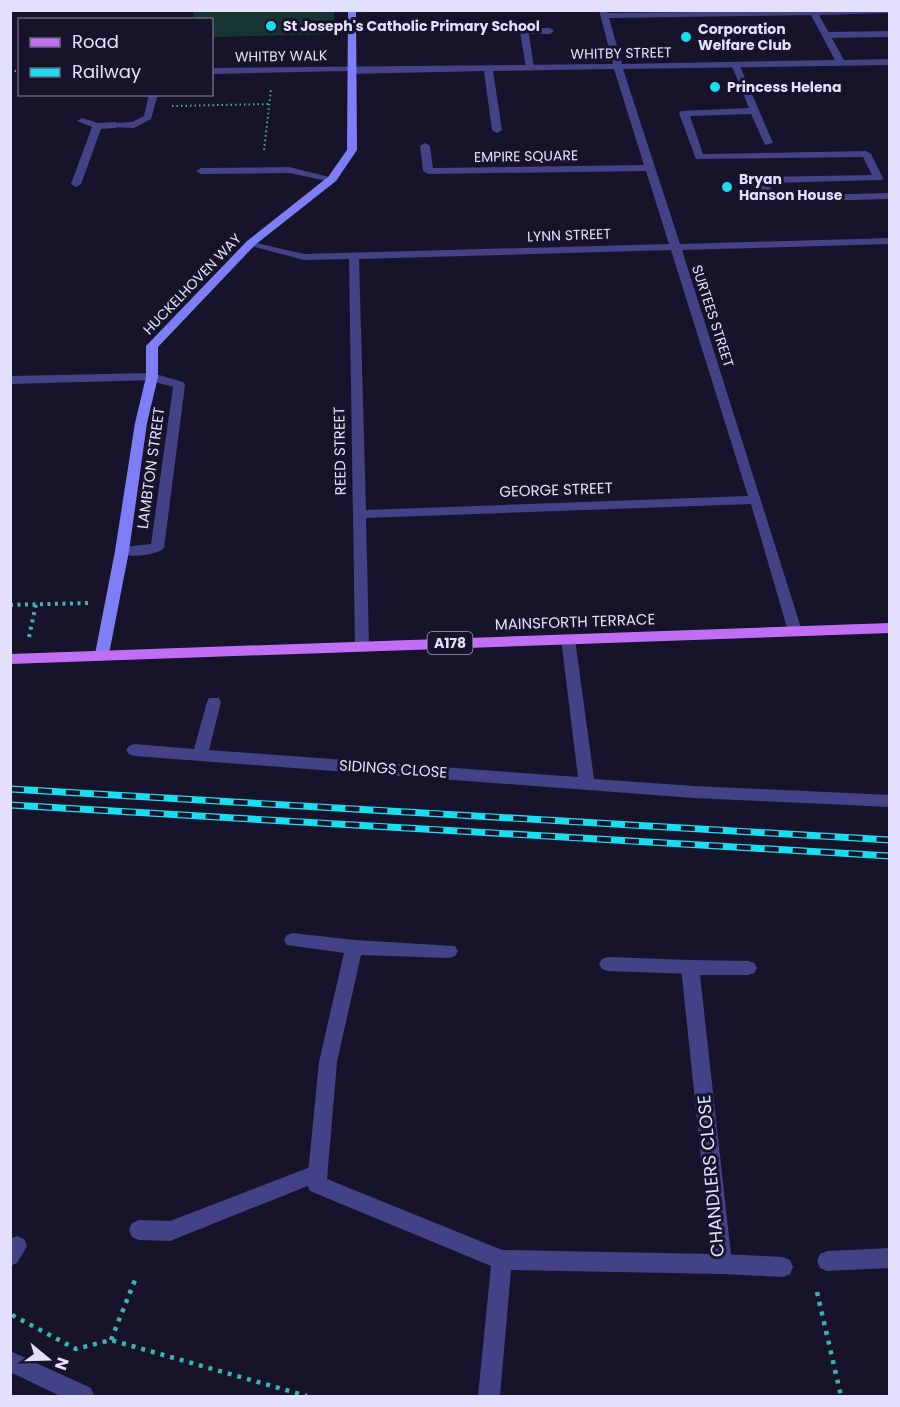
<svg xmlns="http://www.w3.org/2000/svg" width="900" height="1407" font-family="Poppins,sans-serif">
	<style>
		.green { fill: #173533 }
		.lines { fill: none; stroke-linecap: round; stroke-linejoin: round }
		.path-far2 { stroke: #3ab7ad; stroke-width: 2; stroke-dasharray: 1.5 3; stroke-linecap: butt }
		.path-far1 { stroke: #3ab7ad; stroke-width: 4; stroke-dasharray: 3 4.5; stroke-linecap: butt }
		.path { stroke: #3ab7ad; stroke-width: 4.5; stroke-dasharray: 4 6; stroke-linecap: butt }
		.lane { fill: #434287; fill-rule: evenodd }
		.street { fill: #434287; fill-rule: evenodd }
		.secondary { fill: #7e7ef6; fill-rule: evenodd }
		.primary { fill: #c06ff5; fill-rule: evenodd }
		.rail-casing { stroke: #19deef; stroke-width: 7 }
		.rail { stroke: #17132b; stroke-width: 4.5; stroke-dasharray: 14; stroke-linecap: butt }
		.poi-dot { fill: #19deef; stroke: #17132b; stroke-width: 2 }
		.labels { text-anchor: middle; stroke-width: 6; stroke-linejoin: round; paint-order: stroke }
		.far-poi-label { font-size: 14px; font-weight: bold; fill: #e3e0fd; stroke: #17132b; text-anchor: start }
		.far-street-label { font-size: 14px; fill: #e3e0fd; stroke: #17132b }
		.shield { fill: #17132b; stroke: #a6a2be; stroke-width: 1.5 }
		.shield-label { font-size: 14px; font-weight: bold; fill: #e3e0fd }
		.street-label { font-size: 15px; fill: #e3e0fd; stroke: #17132b }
		.near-street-label { font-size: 18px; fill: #e3e0fd; stroke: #17132b }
	</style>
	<rect width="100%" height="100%" fill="#17132b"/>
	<path class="green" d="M 194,11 L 334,11 L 334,34 L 212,37 L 212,20 L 193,19 Z"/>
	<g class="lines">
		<g class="path-far2">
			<path d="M 10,71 L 20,71"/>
			<path d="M 172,106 L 270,104"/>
			<path d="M 264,150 L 271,89"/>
		</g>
		<g class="path-far1">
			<path d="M 10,605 L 88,603"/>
			<path d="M 29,637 L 36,604"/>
		</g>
		<g class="path">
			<path d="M 817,1292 L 841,1396"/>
			<path d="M 12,1315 L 76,1349 L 111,1340 L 307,1396"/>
			<path d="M 111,1340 L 137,1275"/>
		</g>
		<g class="lane">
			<path d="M 524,28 L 550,28 L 554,31 L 550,34 L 529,34 L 534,68 L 530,71 L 526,68 L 520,31 Z"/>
			<path d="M 890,31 L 890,37 L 826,38 L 822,35 L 826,32 Z"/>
			<path d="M 732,62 L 739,64 L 773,143 L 765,145 L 751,114 L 690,116 L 703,154 L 866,151 L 871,154 L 883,178 L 882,180 L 769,183 L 774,196 L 890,193 L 890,199 L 770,202 L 765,199 L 758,180 L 763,177 L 872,175 L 863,157 L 696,159 L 679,113 L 681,111 L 749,108 L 731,64 Z"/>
			<path d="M 82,118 L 98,123 L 115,122 L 120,125 L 115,128 L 101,129 L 81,184 L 76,187 L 71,184 L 92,127 L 77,121 Z"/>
			<path d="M 152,373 L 183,382 L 185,385 L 164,548 C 156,556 123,559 115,551 L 117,548 L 151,544 L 173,387 L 148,380 L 148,374 Z"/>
			<path d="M 608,957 L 690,960 L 696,962 L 699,967 L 696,972 L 690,974 L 608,971 L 602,969 L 599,964 L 602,959 Z"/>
			<path d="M 318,1164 L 325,1167 L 328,1173 L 325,1179 L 170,1241 L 139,1240 L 132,1237 L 129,1230 L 132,1223 L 139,1220 L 170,1221 Z"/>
			<path d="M 722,1254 L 783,1257 L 790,1260 L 793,1267 L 790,1274 L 783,1277 L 722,1274 L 715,1271 L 712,1264 L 715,1257 Z"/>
		</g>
		<g class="street">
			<path d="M 599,10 L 607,10 L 608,13 L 890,10 L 890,13 L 819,15 L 844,60 L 890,59 L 890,65 L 623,69 L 680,244 L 890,238 L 890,244 L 682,250 L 802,631 L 795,636 L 788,631 L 751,504 L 366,518 L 369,646 L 367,650 L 357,650 L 355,646 L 349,259 L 304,260 L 247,245 L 247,241 L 304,254 L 669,244 L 646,171 L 428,174 L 423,171 L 420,146 L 425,143 L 430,146 L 433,168 L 644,165 L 614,69 L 493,71 L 502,130 L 497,133 L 492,130 L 484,71 L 352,74 L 348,71 L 212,74 L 212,68 L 613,64 ZM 811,15 L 835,60 L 622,64 L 609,18 ZM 671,250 L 748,496 L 366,510 L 359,259 Z"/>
			<path d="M 149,94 L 158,94 L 151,119 L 134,128 L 112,127 L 112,123 L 132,122 L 144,116 Z"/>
			<path d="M 289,167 L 337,179 L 332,182 L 289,173 L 201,174 L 196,171 L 201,168 Z"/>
			<path d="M 152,373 L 156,374 L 156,380 L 10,384 L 10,376 Z"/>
			<path d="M 568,634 L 575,639 L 594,779 L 694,786 L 890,795 L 890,807 L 694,798 L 134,756 L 129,754 L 126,750 L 129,746 L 134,744 L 194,749 L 207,702 L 209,698 L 219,698 L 221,702 L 209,750 L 578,777 L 561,639 Z"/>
			<path d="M 293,933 L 354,940 L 455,946 L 458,951 L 455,956 L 449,958 L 361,955 L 337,1062 L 327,1179 L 502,1250 L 711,1254 L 681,967 L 684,962 L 690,960 L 748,961 L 754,963 L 757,968 L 754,973 L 748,975 L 700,975 L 732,1264 L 729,1271 L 722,1274 L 511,1270 L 500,1396 L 478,1396 L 491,1266 L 310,1191 L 307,1184 L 319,1062 L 344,953 L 287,945 L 284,940 L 287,935 Z"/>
			<path d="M 17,1236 L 24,1239 L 27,1246 L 17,1263 L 10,1266 L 10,1239 Z"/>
			<path d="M 890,1248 L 890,1268 L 827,1271 L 820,1268 L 817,1261 L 820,1254 L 827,1251 Z"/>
			<path d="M 10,1351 L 91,1388 L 94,1396 L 60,1396 L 10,1372 Z"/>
		</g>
		<path class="secondary" d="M 348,10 L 356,10 L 357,150 L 336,181 L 255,245 L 158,347 L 158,377 L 147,423 L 129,551 L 109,654 L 107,658 L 97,658 L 95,654 L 115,551 L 135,423 L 146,377 L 146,346 L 247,241 L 328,177 L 347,150 Z"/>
		<path class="primary" d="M 890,623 L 890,633 L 10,664 L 10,654 Z"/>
		<defs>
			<g id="rail">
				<path d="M 10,789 L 890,840"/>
				<path d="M 10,805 L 890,856"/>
			</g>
		</defs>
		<use href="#rail" class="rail-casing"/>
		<use href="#rail" class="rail"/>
	</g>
	<g class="poi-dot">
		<circle cx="271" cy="26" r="6"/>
		<circle cx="686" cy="37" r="6"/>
		<circle cx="715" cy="87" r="6"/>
		<circle cx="727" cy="187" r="6"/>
	</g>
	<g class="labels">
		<g class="far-poi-label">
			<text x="283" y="31">St Joseph's Catholic Primary School</text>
			<text x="698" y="34">Corporation<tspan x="698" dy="16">Welfare Club</tspan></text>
			<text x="727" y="92">Princess Helena</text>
			<text x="739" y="184">Bryan<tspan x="739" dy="16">Hanson House</tspan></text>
		</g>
		<g class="far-street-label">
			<text transform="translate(621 53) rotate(-1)" y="5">WHITBY STREET</text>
			<text transform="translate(281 56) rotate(-1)" y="5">WHITBY WALK</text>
			<text transform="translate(526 156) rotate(-1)" y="5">EMPIRE SQUARE</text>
			<text transform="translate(569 235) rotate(-2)" y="5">LYNN STREET</text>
			<text transform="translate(192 284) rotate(-46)" y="5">HUCKELHOVEN WAY</text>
			<text transform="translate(713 316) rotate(72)" y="5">SURTEES STREET</text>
		</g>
		<rect class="shield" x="427.5" y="632" width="45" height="22" rx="4.5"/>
		<g class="shield-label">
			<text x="450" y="648">A178</text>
		</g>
		<g class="street-label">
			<text transform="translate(340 451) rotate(-91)" y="5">REED STREET</text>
			<text transform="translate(151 468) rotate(-82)" y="5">LAMBTON STREET</text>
			<text transform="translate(556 490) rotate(-2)" y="5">GEORGE STREET</text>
			<text transform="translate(575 622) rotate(-2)" y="5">MAINSFORTH TERRACE</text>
			<text transform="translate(393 769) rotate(4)" y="5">SIDINGS CLOSE</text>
		</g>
		<g class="near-street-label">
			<text transform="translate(711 1176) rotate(-95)" y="6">CHANDLERS CLOSE</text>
		</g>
	</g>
	<rect width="900" height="1407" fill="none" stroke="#e3e0fd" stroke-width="24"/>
	<rect x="18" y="18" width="195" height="78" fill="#17132b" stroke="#69657f" stroke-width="1.5"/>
	<rect x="30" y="38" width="30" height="9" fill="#c06ff5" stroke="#69657f" stroke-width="1.5"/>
	<text x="72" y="48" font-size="18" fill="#e3e0fd">Road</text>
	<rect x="30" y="68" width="30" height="9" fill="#19deef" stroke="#69657f" stroke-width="1.5"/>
	<text x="72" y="78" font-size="18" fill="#e3e0fd">Railway</text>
	<g transform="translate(48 1359) rotate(109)" stroke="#17132b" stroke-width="4.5" paint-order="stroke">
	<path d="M0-4.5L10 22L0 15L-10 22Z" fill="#e3e0fd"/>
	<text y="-9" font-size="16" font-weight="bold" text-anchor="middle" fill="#e3e0fd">N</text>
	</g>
</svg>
